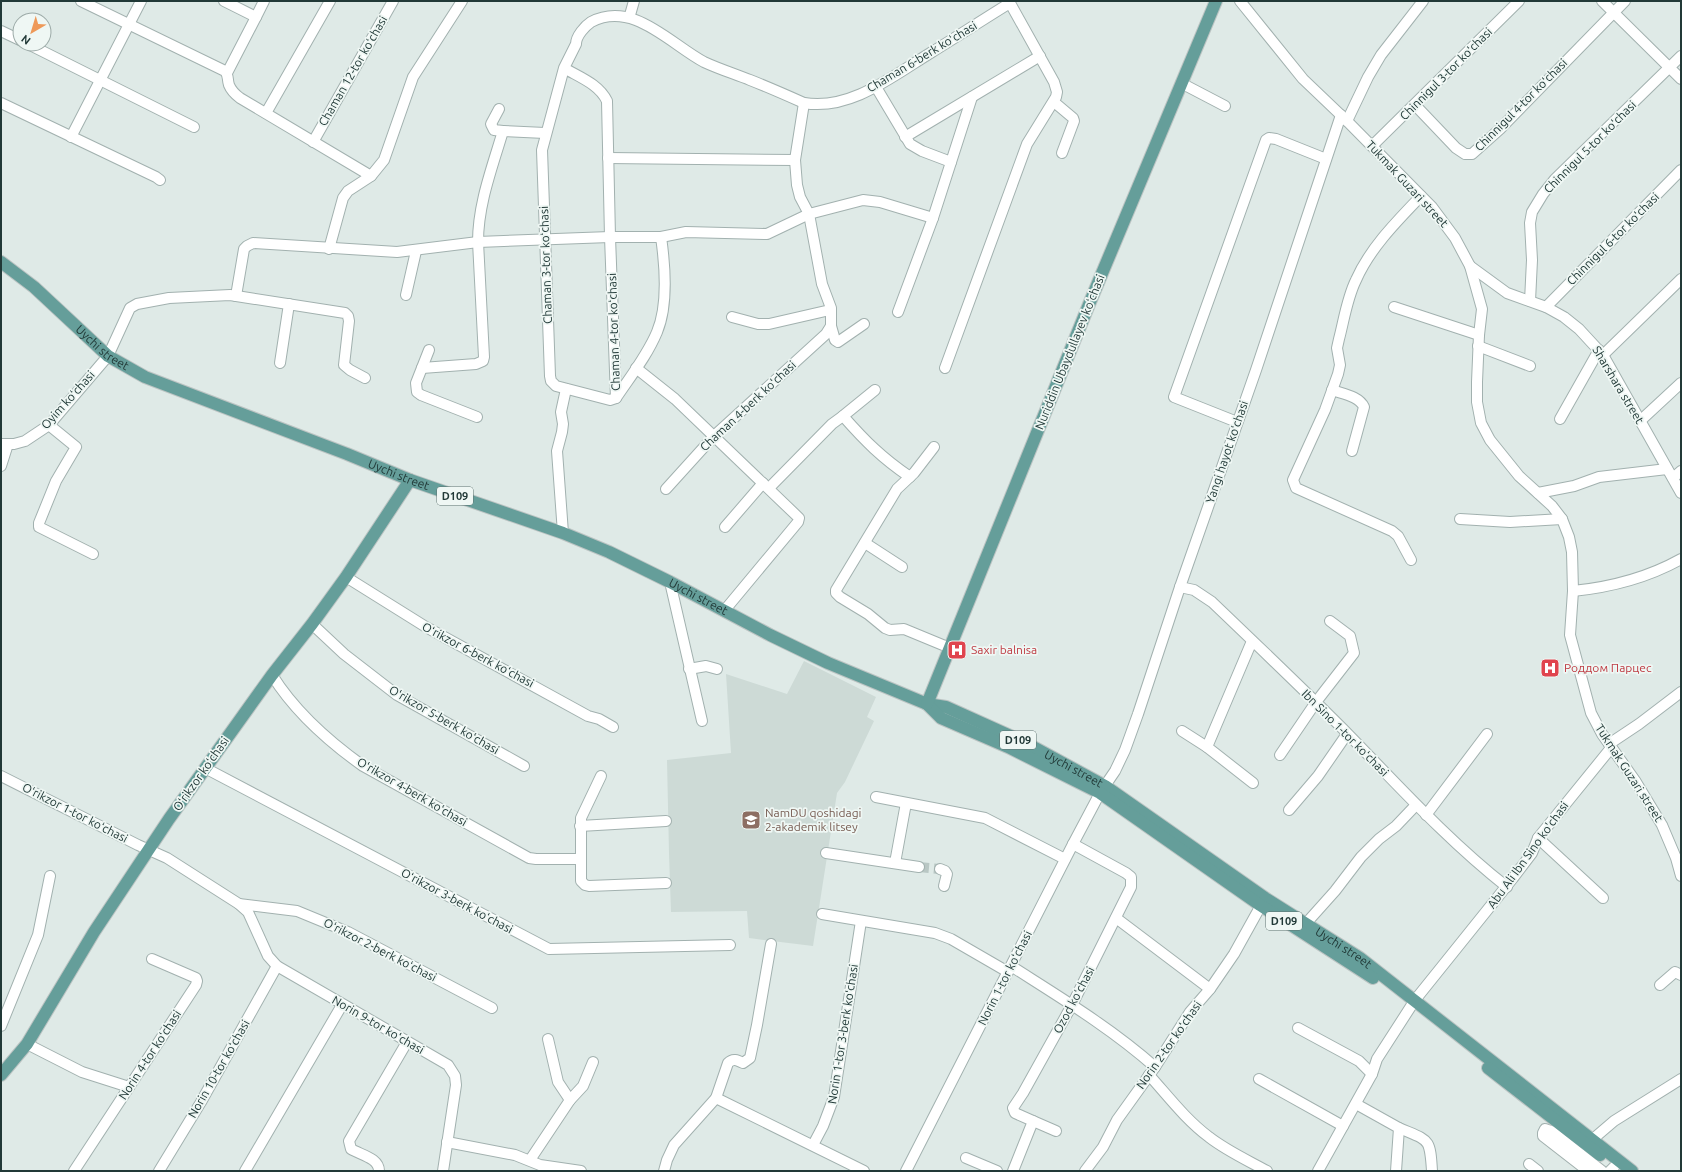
<svg xmlns="http://www.w3.org/2000/svg" width="1682" height="1172" font-family="Ubuntu,sans-serif">
	<style>
		.built { fill: #cddad6 }
		.lines { fill: none; stroke-linecap: round; stroke-linejoin: round }
		.minor-tunnel { stroke: #b9c7c4; stroke-width: 10; stroke-dasharray: 10 5; stroke-linecap: butt }
		.minor-casing { stroke: #a2b1af; stroke-width: 12 }
		.major-casing { stroke: #bcc4c3; stroke-width: 14 }
		.minor { stroke: #fff; stroke-width: 10 }
		.major { stroke: #659e9a; stroke-width: 12 }
		.labels { text-anchor: middle; stroke-width: 3.5; stroke-linejoin: round; paint-order: stroke }
		.shield { fill: #eff7f4; stroke: #5f7270; stroke-width: 1 }
		.shield-label { font-size: 11px; font-weight: bold; fill: #213937 }
		.street-label { font-size: 12px; fill: #213937; stroke: #eff7f4 }
		.health-label { font-size: 12px; fill: #be3a42; stroke: #eff7f4; text-anchor: start }
		.education-label { font-size: 12px; fill: #785e54; stroke: #eff7f4; text-anchor: start }
	</style>
	<rect width="100%" height="100%" fill="#dfeae7"/>
	<path class="built" d="M 804,661 L 876,697 L 867,717 L 874,721 L 845,782 L 837,793 L 813,946 L 749,938 L 747,911 L 671,912 L 669,853 L 667,760 L 731,753 L 726,674 L 787,694 Z"/>
	<g class="lines">
		<path class="minor-tunnel" d="M 919,867 L 940,869"/>
		<defs>
			<g id="minor">
				<path d="M 81,1 L 225,71 C 229,76 227,79 229,85 C 231,90 236,95 240,98 L 371,176"/>
				<path d="M 224,1 L 256,17 L 227,73"/>
				<path d="M 1240,1 L 1303,79 L 1347,121 L 1432,207 L 1455,238 L 1470,266 L 1482,309 L 1479,335 L 1477,382 L 1477,402 L 1481,423 L 1490,440 L 1519,476 L 1552,506 L 1562,519 L 1569,537 L 1572,552 L 1573,591 L 1570,635 L 1591,713 L 1602,734 L 1636,782 L 1662,825 L 1676,858 L 1681,876"/>
				<path d="M 1602,1 L 1681,79"/>
				<path d="M 630,15 L 634,1"/>
				<path d="M 256,17 L 264,1"/>
				<path d="M 1,31 L 20,40"/>
				<path d="M 28,44 L 194,127"/>
				<path d="M 564,68 C 579,77 599,84 607,101 L 610,237 L 616,398 L 610,400 L 556,386 L 551,381 L 550,376 L 542,150 L 564,68 L 576,44 C 576,36 585,26 591,22 C 633,0 670,44 704,62 C 719,69 735,74 750,80 C 768,87 786,95 804,103 C 851,111 894,75 932,52 C 958,36 984,19 1010,3 L 1010,1"/>
				<path d="M 1181,83 L 1225,106"/>
				<path d="M 876,87 L 910,144 L 922,151 L 951,162"/>
				<path d="M 1054,102 L 1073,118 L 1074,121 L 1062,153"/>
				<path d="M 1,103 L 156,177 L 160,180"/>
				<path d="M 1415,105 L 1456,148 L 1465,154 L 1472,154 L 1500,129 L 1625,1"/>
				<path d="M 499,109 L 491,124 L 494,130 L 503,131"/>
				<path d="M 266,113 L 330,1"/>
				<path d="M 1347,121 L 1368,77 L 1381,55 L 1423,1"/>
				<path d="M 71,137 L 141,1"/>
				<path d="M 905,137 L 1040,56"/>
				<path d="M 313,142 L 393,1"/>
				<path d="M 1372,146 L 1519,1"/>
				<path d="M 608,158 L 795,160"/>
				<path d="M 329,249 L 343,198 L 348,191 L 371,176 L 384,160 L 413,77 L 462,1"/>
				<path d="M 1470,266 L 1507,293 L 1546,307 L 1564,317 L 1579,329 L 1603,355 L 1681,493"/>
				<path d="M 406,295 L 416,251"/>
				<path d="M 236,296 L 244,249 L 247,246 L 253,243 L 397,252 L 478,242 L 610,237 L 661,237 L 686,232 L 767,234 L 809,214 L 863,200 L 880,202 L 933,218"/>
				<path d="M 1530,301 L 1532,260 L 1530,223 L 1532,212 L 1543,194 L 1555,179 L 1681,56"/>
				<path d="M 1394,307 L 1479,335"/>
				<path d="M 1546,307 L 1681,170"/>
				<path d="M 898,312 L 933,218 L 972,97"/>
				<path d="M 732,317 L 758,324 L 769,324 L 830,310"/>
				<path d="M 831,326 L 835,340 L 838,342 L 864,324"/>
				<path d="M 1478,346 L 1530,366"/>
				<path d="M 429,350 L 416,383 L 417,392 L 421,395 L 477,417"/>
				<path d="M 1603,355 L 1681,279"/>
				<path d="M 280,363 L 289,304"/>
				<path d="M 422,368 L 476,364 L 483,361 L 484,357 L 478,242 C 478,204 492,168 503,131 L 545,133"/>
				<path d="M 636,368 L 675,399 L 799,518 L 798,522 L 724,611"/>
				<path d="M 945,368 L 1027,144 L 1056,97 L 1057,92 L 1054,82 L 1010,3"/>
				<path d="M 1332,390 C 1343,394 1359,396 1364,407 L 1352,451"/>
				<path d="M 616,398 C 630,377 647,356 657,332 C 668,306 665,265 661,237"/>
				<path d="M 843,416 L 875,390"/>
				<path d="M 1560,419 L 1599,350"/>
				<path d="M 1640,421 L 1681,383"/>
				<path d="M 1237,422 L 1174,397 L 1266,140 L 1269,138 L 1276,139 L 1326,159"/>
				<path d="M 49,425 L 76,447 L 56,481 L 39,523 L 39,527 L 93,554"/>
				<path d="M 1,444 L 14,444 L 25,441 L 49,425 L 108,356 L 130,308 L 137,304 L 169,298 L 230,295 L 345,313 L 348,316 L 349,321 L 344,365 L 350,370 L 365,378"/>
				<path d="M 934,447 L 914,473 L 897,489 L 836,590 L 836,593 L 840,597 L 868,614 L 885,628 L 890,630 L 904,629 L 950,648"/>
				<path d="M 1,466 L 8,444"/>
				<path d="M 1673,478 L 1681,471"/>
				<path d="M 769,488 L 832,424 L 843,416 C 865,441 882,458 910,477"/>
				<path d="M 666,489 L 714,436 L 826,334 L 831,326 L 831,308 L 822,284 L 809,214 L 800,197 L 797,185 L 795,160 L 804,103"/>
				<path d="M 1538,493 L 1574,486 L 1599,477 L 1667,469"/>
				<path d="M 1460,519 L 1510,522 L 1562,519"/>
				<path d="M 725,527 L 763,483"/>
				<path d="M 563,533 L 557,451 L 562,432 L 563,424 L 561,412 L 566,389"/>
				<path d="M 865,543 L 902,567"/>
				<path d="M 1411,560 L 1398,536 L 1392,531 L 1296,488 L 1293,480 L 1325,410 L 1338,374 L 1340,365 L 1337,348 L 1339,339 C 1344,320 1347,298 1356,280 C 1370,248 1397,221 1421,196"/>
				<path d="M 346,577 L 426,627 L 588,716 L 599,719 L 613,727"/>
				<path d="M 670,582 L 702,721"/>
				<path d="M 1180,587 L 1194,590 L 1212,602 C 1256,644 1300,686 1343,729 C 1396,783 1447,840 1507,887"/>
				<path d="M 1573,591 C 1612,587 1647,578 1681,559"/>
				<path d="M 312,624 L 344,654 L 397,695 L 524,766"/>
				<path d="M 1252,641 L 1207,747 L 1253,783"/>
				<path d="M 689,669 L 706,666 L 717,669"/>
				<path d="M 272,675 C 295,712 328,741 363,766 L 529,858 L 536,859 L 580,859"/>
				<path d="M 1182,731 L 1207,747"/>
				<path d="M 1609,744 L 1639,724 L 1681,692"/>
				<path d="M 1280,755 L 1316,702 L 1354,653 L 1350,636 L 1330,621"/>
				<path d="M 205,768 L 549,949 L 730,945"/>
				<path d="M 1,776 L 138,845 L 167,858 L 239,904 L 248,912 L 268,956 L 277,966 L 448,1065 L 455,1076 L 456,1085 L 443,1171"/>
				<path d="M 601,776 L 581,818 L 581,881 L 585,885 L 589,886 L 666,883"/>
				<path d="M 876,797 L 985,818 L 1065,859"/>
				<path d="M 1289,810 L 1318,776 L 1347,734"/>
				<path d="M 1426,815 L 1487,734"/>
				<path d="M 580,826 L 666,821"/>
				<path d="M 1538,838 L 1603,898"/>
				<path d="M 826,853 L 919,867"/>
				<path d="M 895,863 L 906,803"/>
				<path d="M 940,869 L 945,871 L 947,874 L 944,886"/>
				<path d="M 239,904 L 297,911 L 348,932 L 492,1008"/>
				<path d="M 822,914 L 935,933 L 951,939 L 1008,972"/>
				<path d="M 1116,918 L 1210,989"/>
				<path d="M 1301,929 L 1335,891 L 1361,857 L 1379,839 L 1396,826 L 1416,805"/>
				<path d="M 1011,966 C 1061,998 1111,1028 1155,1067"/>
				<path d="M 1660,985 L 1675,972 L 1681,975"/>
				<path d="M 1,1026 L 38,935 L 50,876"/>
				<path d="M 1298,1028 L 1359,1061 L 1372,1074"/>
				<path d="M 27,1044 L 82,1072 L 129,1087"/>
				<path d="M 1149,1075 C 1168,1096 1186,1120 1209,1137 C 1227,1151 1247,1160 1267,1171"/>
				<path d="M 1259,1079 L 1343,1126"/>
				<path d="M 716,1098 L 864,1171"/>
				<path d="M 570,1100 L 583,1086 L 593,1062"/>
				<path d="M 1356,1104 L 1399,1128 L 1396,1171"/>
				<path d="M 1033,1121 L 1056,1131"/>
				<path d="M 1399,1128 C 1429,1141 1430,1137 1432,1171"/>
				<path d="M 447,1142 L 515,1155 L 540,1165 L 581,1171"/>
				<path d="M 813,1145 L 823,1126 L 834,1097 L 861,921"/>
				<path d="M 1586,1145 L 1614,1121 L 1681,1079"/>
				<path d="M 966,1158 L 997,1171"/>
				<path d="M 530,1160 L 570,1100 L 558,1082 L 548,1039"/>
				<path d="M 1529,1164 L 1538,1171"/>
				<path d="M 74,1171 L 196,985 L 197,981 L 196,978 L 152,959"/>
				<path d="M 159,1171 L 201,1102 L 277,966"/>
				<path d="M 245,1171 L 342,1005"/>
				<path d="M 379,1171 C 379,1158 361,1155 351,1149 L 349,1141 L 407,1042"/>
				<path d="M 664,1171 L 667,1160 L 674,1145 L 716,1098 L 728,1063 C 733,1058 737,1060 743,1063 L 750,1058 L 757,1025 L 771,944"/>
				<path d="M 906,1171 L 1073,844 L 1100,793 L 1115,771 L 1125,750 L 1138,714 L 1180,587 L 1256,370 L 1341,115"/>
				<path d="M 1013,1171 L 1033,1121 L 1015,1113 L 1013,1108 L 1023,1093 L 1072,1005 L 1131,887 L 1131,877 L 1126,873 L 1073,844"/>
				<path d="M 1085,1171 L 1103,1147 L 1117,1120 L 1155,1067 L 1190,1012 L 1210,989 L 1234,954 L 1264,900"/>
				<path d="M 1318,1171 L 1372,1074 L 1377,1059 L 1415,1000 L 1513,878 L 1532,853 L 1538,838 L 1611,748"/>
				<path d="M 1588,1171 L 1543,1136 L 1543,1133 L 1545,1129 L 1551,1131 L 1602,1171"/>
				<path d="M 1610,1171 L 1614,1167"/>
			</g>
			<g id="major">
				<path id="s1" d="M 1,262 L 34,287 L 108,356 L 145,377 L 347,454 L 410,480 L 563,533 L 609,552 L 670,582 L 770,635 L 828,663 L 927,704 L 946,707 L 1024,742 L 1105,786 L 1265,898 L 1360,958 L 1632,1171"/>
				<path d="M 927,704 L 941,718 L 1008,747 L 1100,793 L 1260,905 L 1373,978"/>
				<path d="M 927,704 L 1090,302 L 1216,1"/>
				<path d="M 1488,1068 L 1600,1155"/>
				<path d="M 1,1075 L 27,1044 L 94,932 L 169,819 L 272,675 L 312,624 L 346,577 L 410,480"/>
			</g>
		</defs>
		<use href="#minor" class="minor-casing"/>
		<use href="#major" class="major-casing"/>
		<use href="#minor" class="minor"/>
		<use href="#major" class="major"/>
	</g>
	<defs>
		<symbol id="hospital-square" viewBox="-11 -11 22 22"><rect x="-9" y="-9" width="18" height="18" rx="4" fill="#e0444e" stroke="#eff7f4"/><path d="M-5-5h3v3.5h4V-5h3V5h-3V1.5h-4V5h-3Z" fill="#fff"/></symbol>
		<symbol id="university-square" viewBox="-11 -11 22 22"><rect x="-9" y="-9" width="18" height="18" rx="4" fill="#8d6e63" stroke="#eff7f4"/><path d="M0-5L7-2L0 1L-7-2ZM-4 1L0 2.5L4 1V4Q0 6-4 4Z" fill="#fff"/></symbol>
	</defs>
	<g fill-rule="evenodd">
		<use href="#hospital-square" x="946" y="639" width="22" height="22"/>
		<use href="#hospital-square" x="1539" y="657" width="22" height="22"/>
		<use href="#university-square" x="740" y="809" width="22" height="22"/>
	</g>
	<g class="labels">
		<g class="shield">
			<rect x="437" y="487" width="36" height="18" rx="3"/>
			<rect x="1000" y="731" width="36" height="18" rx="3"/>
			<rect x="1266" y="912" width="36" height="18" rx="3"/>
		</g>
		<g class="shield-label">
			<text x="455" y="500">D109</text>
			<text x="1018" y="744">D109</text>
			<text x="1284" y="925">D109</text>
		</g>
		<g class="street-label">
			<text transform="translate(922 57) rotate(-31)" y="4">Chaman 6-berk koʻchasi</text>
			<text transform="translate(353 71) rotate(-60)" y="4">Chaman 12-tor koʻchasi</text>
			<text transform="translate(1446 74) rotate(-45)" y="4">Chinnigul 3-tor koʻchasi</text>
			<text transform="translate(1521 105) rotate(-45)" y="4">Chinnigul 4-tor koʻchasi</text>
			<text transform="translate(1590 147) rotate(-45)" y="4">Chinnigul 5-tor koʻchasi</text>
			<text transform="translate(1407 184) rotate(47)" y="4">Tukmak Guzari street</text>
			<text transform="translate(1613 239) rotate(-45)" y="4">Chinnigul 6-tor koʻchasi</text>
			<text transform="translate(546 265) rotate(-92)" y="4">Chaman 3-tor koʻchasi</text>
			<text transform="translate(614 332) rotate(-92)" y="4">Chaman 4-tor koʻchasi</text>
			<text dy="4" stroke="none"><textPath href="#s1" startOffset="133">Uychi street</textPath></text>
			<text transform="translate(1070 352) rotate(-68)" y="4">Nuriddin Ubaydullayev koʻchasi</text>
			<text transform="translate(1618 385) rotate(59)" y="4">Sharshara street</text>
			<text transform="translate(68 400) rotate(-48)" y="4">Oyim koʻchasi</text>
			<text transform="translate(748 406) rotate(-43)" y="4">Chaman 4-berk koʻchasi</text>
			<text transform="translate(1227 452) rotate(-71)" y="4">Yangi hayot koʻchasi</text>
			<text dy="4" stroke="none"><textPath href="#s1" startOffset="457">Uychi street</textPath></text>
			<text dy="4" stroke="none"><textPath href="#s1" startOffset="781">Uychi street</textPath></text>
			<text transform="translate(478 655) rotate(28)" y="4">Oʻrikzor 6-berk koʻchasi</text>
			<text transform="translate(444 720) rotate(30)" y="4">Oʻrikzor 5-berk koʻchasi</text>
			<text transform="translate(1345 733) rotate(45)" y="4">Ibn Sino 1-tor koʻchasi</text>
			<text dy="4" stroke="none"><textPath href="#s1" startOffset="1195">Uychi street</textPath></text>
			<text transform="translate(1629 773) rotate(57)" y="4">Tukmak Guzari street</text>
			<text transform="translate(201 774) rotate(-55)" y="4">Oʻrikzor koʻchasi</text>
			<text transform="translate(412 792) rotate(30)" y="4">Oʻrikzor 4-berk koʻchasi</text>
			<text transform="translate(75 813) rotate(27)" y="4">Oʻrikzor 1-tor koʻchasi</text>
			<text transform="translate(1528 855) rotate(-54)" y="4">Abu Ali Ibn Sino ko'chasi</text>
			<text transform="translate(457 901) rotate(28)" y="4">Oʻrikzor 3-berk koʻchasi</text>
			<text dy="4" stroke="none"><textPath href="#s1" startOffset="1519">Uychi street</textPath></text>
			<text transform="translate(380 950) rotate(27)" y="4">Oʻrikzor 2-berk koʻchasi</text>
			<text transform="translate(1005 978) rotate(-63)" y="4">Norin 1-tor koʻchasi</text>
			<text transform="translate(1074 1000) rotate(-62)" y="4">Ozod koʻchasi</text>
			<text transform="translate(378 1025) rotate(30)" y="4">Norin 9-tor koʻchasi</text>
			<text transform="translate(843 1034) rotate(-81)" y="4">Norin 1-tor 3-berk koʻchasi</text>
			<text transform="translate(1169 1045) rotate(-55)" y="4">Norin 2-tor koʻchasi</text>
			<text transform="translate(150 1055) rotate(-57)" y="4">Norin 4-tor koʻchasi</text>
			<text transform="translate(219 1069) rotate(-60)" y="4">Norin 10-tor koʻchasi</text>
		</g>
		<g class="health-label">
			<text x="971" y="654">Saxir balnisa</text>
			<text x="1564" y="672">Роддом Парцес</text>
		</g>
		<g class="education-label">
			<text x="765" y="817">NamDU qoshidagi<tspan x="765" dy="14">2-akademik litsey</tspan></text>
		</g>
	</g>
	<rect width="1682" height="1172" fill="none" stroke="#213937" stroke-width="4"/>
	<g transform="translate(32 32) rotate(218)"><circle r="19" fill="#eff7f4" stroke="#9daba8"/>
	<path d="M0-3L7 15L0 10L-7 15Z" fill="#ee9959"/>
	<text y="-6" font-size="11" font-weight="bold" text-anchor="middle" fill="#213937">N</text>
	</g>
</svg>
